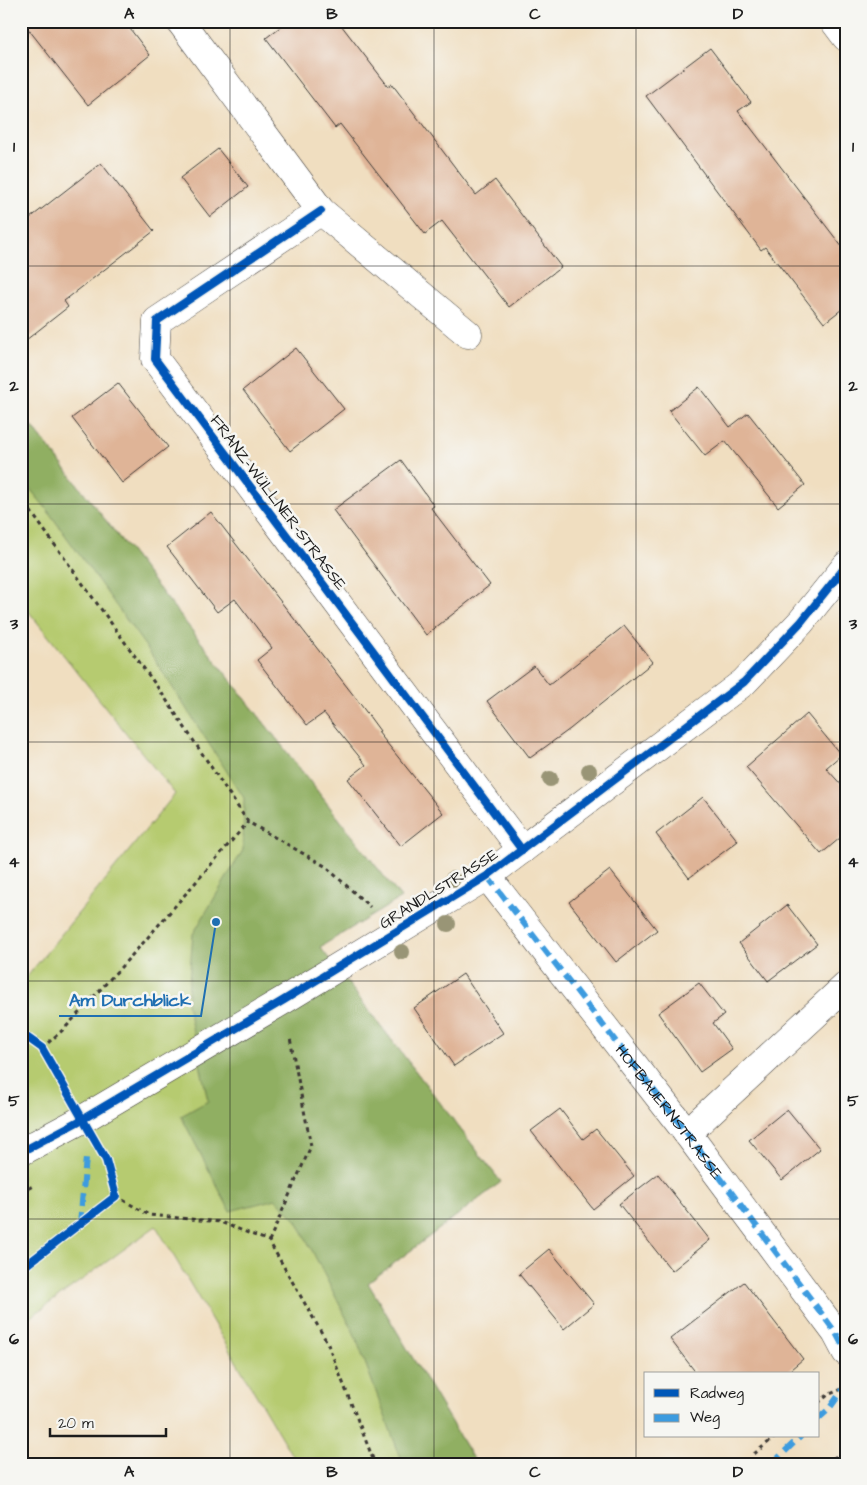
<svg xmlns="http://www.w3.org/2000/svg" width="867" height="1485" font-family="'Architects Daughter',sans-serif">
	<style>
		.green { fill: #b6cb6f; stroke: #697446 }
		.forest { fill: #90af62; stroke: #56663f }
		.building { fill: #dfb497 }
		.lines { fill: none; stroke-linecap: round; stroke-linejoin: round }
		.minor-casing { stroke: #3c3935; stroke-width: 29 }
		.path { stroke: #3c3935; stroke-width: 3; stroke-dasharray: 4 4; stroke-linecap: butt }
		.minor { stroke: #fff; stroke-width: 28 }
		.quiet { stroke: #3c9bdf; stroke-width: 6; stroke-dasharray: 12 6; stroke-linecap: butt }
		.cycleway-casing { stroke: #f6f6f2; stroke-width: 11 }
		.cycleway { stroke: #0057b8; stroke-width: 8 }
		.tree { fill: #999576 }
		.grid { fill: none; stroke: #1c1c1c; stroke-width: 1; stroke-opacity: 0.55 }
		.labels { text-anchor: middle; stroke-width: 5; stroke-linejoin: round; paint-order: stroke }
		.street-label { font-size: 16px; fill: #1c1c1c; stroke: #f6f6f2 }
		.leader { fill: none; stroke: #1f6fb2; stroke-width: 2 }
		.callout-dot { fill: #1f6fb2; stroke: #f6f6f2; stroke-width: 2 }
		.callout-label { font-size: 18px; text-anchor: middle; font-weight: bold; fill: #1f6fb2; stroke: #f6f6f2; stroke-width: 5; stroke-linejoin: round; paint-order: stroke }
		.neatline { fill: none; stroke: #1c1c1c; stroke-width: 2 }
		.grid-label { font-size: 16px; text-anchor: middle; font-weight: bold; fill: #1c1c1c }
	</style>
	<rect width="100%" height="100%" fill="#f6f6f2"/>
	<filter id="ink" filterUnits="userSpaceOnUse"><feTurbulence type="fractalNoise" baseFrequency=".02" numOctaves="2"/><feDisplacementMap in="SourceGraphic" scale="10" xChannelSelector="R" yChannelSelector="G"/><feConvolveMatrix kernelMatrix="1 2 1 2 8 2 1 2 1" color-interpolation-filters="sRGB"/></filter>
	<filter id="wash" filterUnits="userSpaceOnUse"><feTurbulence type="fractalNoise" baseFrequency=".0096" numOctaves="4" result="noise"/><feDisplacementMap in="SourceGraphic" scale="20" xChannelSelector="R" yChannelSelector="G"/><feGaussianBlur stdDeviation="1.12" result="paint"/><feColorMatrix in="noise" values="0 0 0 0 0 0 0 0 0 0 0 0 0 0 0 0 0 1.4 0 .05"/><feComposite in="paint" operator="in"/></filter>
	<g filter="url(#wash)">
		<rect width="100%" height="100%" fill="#f0dec0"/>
		<path class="green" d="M 21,412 L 401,898 L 320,947 L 501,1182 L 368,1283 L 476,1464 L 297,1464 L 156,1226 L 21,1324 L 21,984 L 175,794 L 21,602 Z"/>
		<path class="forest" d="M 21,412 L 401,898 L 320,947 L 501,1182 L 368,1283 L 476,1464 L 403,1464 L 354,1333 L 297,1221 L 276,1199 L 230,1211 L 181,1116 L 208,1101 L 187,1004 L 193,934 L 243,850 L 244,798 L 151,654 L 45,507 L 21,478 Z"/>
		<g id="blocks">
			<g class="building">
				<path d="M 22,21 L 124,21 L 150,55 L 88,105 Z"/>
				<path d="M 288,21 L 338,21 L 388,86 L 392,84 L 476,195 L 495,180 L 561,267 L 509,307 L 442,221 L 425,234 L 340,124 L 335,128 L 266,38 Z"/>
				<path d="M 710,48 L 751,102 L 738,111 L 846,252 L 846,306 L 824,323 L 765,247 L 761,250 L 646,96 Z"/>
				<path d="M 218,149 L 248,187 L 210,217 L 180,178 Z"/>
				<path d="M 101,163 L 154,231 L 64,301 L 68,307 L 21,344 L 21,225 Z"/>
				<path d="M 296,348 L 344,409 L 290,451 L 243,390 Z"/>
				<path d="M 118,383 L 168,447 L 122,483 L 72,418 Z"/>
				<path d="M 699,387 L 730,427 L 748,413 L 805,485 L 778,507 L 725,441 L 705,456 L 669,411 Z"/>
				<path d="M 401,460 L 434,506 L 431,508 L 490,585 L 426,635 L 333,510 Z"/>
				<path d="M 211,512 L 358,701 L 380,731 L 378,732 L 443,813 L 401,846 L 348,779 L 366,765 L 324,713 L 307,725 L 257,660 L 272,648 L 235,599 L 217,612 L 167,547 Z"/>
				<path d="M 624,626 L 653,662 L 570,729 L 530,758 L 487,701 L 534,666 L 549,685 Z"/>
				<path d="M 807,714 L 841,755 L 826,768 L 846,790 L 846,833 L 821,854 L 746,767 Z"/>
				<path d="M 703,797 L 738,841 L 689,878 L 656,834 Z"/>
				<path d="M 610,870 L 657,930 L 616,962 L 569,902 Z"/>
				<path d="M 787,905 L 817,944 L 768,981 L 739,943 Z"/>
				<path d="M 463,974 L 503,1033 L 454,1066 L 414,1008 Z"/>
				<path d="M 699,983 L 724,1015 L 713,1023 L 732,1049 L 700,1072 L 658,1013 Z"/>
				<path d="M 560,1109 L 583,1139 L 596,1129 L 634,1176 L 593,1209 L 531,1131 Z"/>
				<path d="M 787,1109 L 820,1149 L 782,1180 L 749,1140 Z"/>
				<path d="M 658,1174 L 710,1240 L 672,1271 L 619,1204 Z"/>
				<path d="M 549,1249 L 594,1304 L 564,1329 L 519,1274 Z"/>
				<path d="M 744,1282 L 803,1359 L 785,1374 L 697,1374 L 670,1339 Z"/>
			</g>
		</g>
	</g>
	<g filter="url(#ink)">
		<use href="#blocks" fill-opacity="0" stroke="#3c3935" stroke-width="1"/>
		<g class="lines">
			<defs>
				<g id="minor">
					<path d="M 180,21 L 321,211 L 468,334"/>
					<path d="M 834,21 L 846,37"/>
					<path d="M 321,211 L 157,321 L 155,359 L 522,850"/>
					<path id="s1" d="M 487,876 L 687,1133 L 836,1333 L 846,1352"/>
					<path d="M 687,1133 L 846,986"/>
					<path d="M 21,1152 L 83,1119 L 284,1000 L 487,876 L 744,682 L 801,622 L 846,566"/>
				</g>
			</defs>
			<use href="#minor" class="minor-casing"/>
			<g class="path">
				<path d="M 21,498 L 163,695 L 248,822 L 325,866 L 370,907"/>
				<path d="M 42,1048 L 65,1028 L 143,943 L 248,822"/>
				<path d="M 21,1192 L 33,1186"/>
				<path d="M 116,1196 L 149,1215 L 220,1222 L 269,1241 L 327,1342 L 375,1464"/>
				<path d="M 269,1241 L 311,1146 L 290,1038"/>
				<path d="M 818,1403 L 828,1395 L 844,1388"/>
				<path d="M 754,1454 L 776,1436"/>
				<path d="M 827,1464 L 846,1448"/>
			</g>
			<use href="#minor" class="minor"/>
			<g class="quiet">
				<path d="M 487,876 L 687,1133 L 836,1333 L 846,1352"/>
				<path d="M 80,1224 L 86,1158"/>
				<path d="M 818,1419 L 829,1409 L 846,1385"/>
				<path d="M 772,1464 L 801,1436"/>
			</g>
			<defs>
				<g id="cycleway">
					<path d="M 321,211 L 157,321 L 155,359 L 522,850"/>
					<path d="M 21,1033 L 42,1048 L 106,1160 L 116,1196 L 21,1269"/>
					<path d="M 21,1152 L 83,1119 L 284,1000 L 487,876 L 744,682 L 801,622 L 846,566"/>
				</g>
			</defs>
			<use href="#cycleway" class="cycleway-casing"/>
			<use href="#cycleway" class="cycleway"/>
		</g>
		<g class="tree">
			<circle cx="589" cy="771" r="8"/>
			<circle cx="550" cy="779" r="8"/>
			<circle cx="453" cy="879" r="8"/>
			<circle cx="448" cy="924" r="8"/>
			<circle cx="402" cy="952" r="8"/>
		</g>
	</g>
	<path class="grid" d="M 230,21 L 230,1464M 434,21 L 434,1464M 636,21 L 636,1464M 21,266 L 846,266M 21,504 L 846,504M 21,742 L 846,742M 21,981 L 846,981M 21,1219 L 846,1219"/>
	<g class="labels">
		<g class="street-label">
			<text transform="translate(279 502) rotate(53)" y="6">FRANZ-WÜLLNER-STRASSE</text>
			<text transform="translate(438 888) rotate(-32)" y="6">GRANDLSTRASSE</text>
			<text dy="6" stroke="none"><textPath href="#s1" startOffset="298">HOFBAUERNSTRASSE</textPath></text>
		</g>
	</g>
	<path class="leader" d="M216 922L201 1016H59"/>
	<circle class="callout-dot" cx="216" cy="922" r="5"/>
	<g class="callout-label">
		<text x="130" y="1006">Am Durchblick</text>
	</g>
	<rect width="867" height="1485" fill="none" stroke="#f6f6f2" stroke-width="55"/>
	<rect x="644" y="1372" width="175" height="65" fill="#f6f6f2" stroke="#9f9f9c"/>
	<rect x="654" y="1389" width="25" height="8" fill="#0057b8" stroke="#9f9f9c"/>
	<text x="690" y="1398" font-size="15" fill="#1c1c1c">Radweg</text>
	<rect x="654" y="1414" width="25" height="8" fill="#3c9bdf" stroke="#9f9f9c"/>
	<text x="690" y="1422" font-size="15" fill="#1c1c1c">Weg</text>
	<path d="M50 1428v8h116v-8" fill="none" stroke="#1c1c1c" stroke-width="2.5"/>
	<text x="58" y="1428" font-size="15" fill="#1c1c1c" stroke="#f6f6f2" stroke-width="4" paint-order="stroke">20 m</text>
	<rect x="28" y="28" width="812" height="1430" class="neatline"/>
	<g class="grid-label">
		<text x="129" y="19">A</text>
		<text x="332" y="19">B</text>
		<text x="535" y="19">C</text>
		<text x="738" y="19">D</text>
		<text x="14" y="152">1</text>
		<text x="853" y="152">1</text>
		<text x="14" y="391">2</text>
		<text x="853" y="391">2</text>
		<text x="14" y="629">3</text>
		<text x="853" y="629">3</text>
		<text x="14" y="867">4</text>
		<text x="853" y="867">4</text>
		<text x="14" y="1106">5</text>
		<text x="853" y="1106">5</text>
		<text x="14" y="1344">6</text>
		<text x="853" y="1344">6</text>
		<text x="129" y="1477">A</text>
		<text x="332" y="1477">B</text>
		<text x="535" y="1477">C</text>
		<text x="738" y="1477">D</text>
	</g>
</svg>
